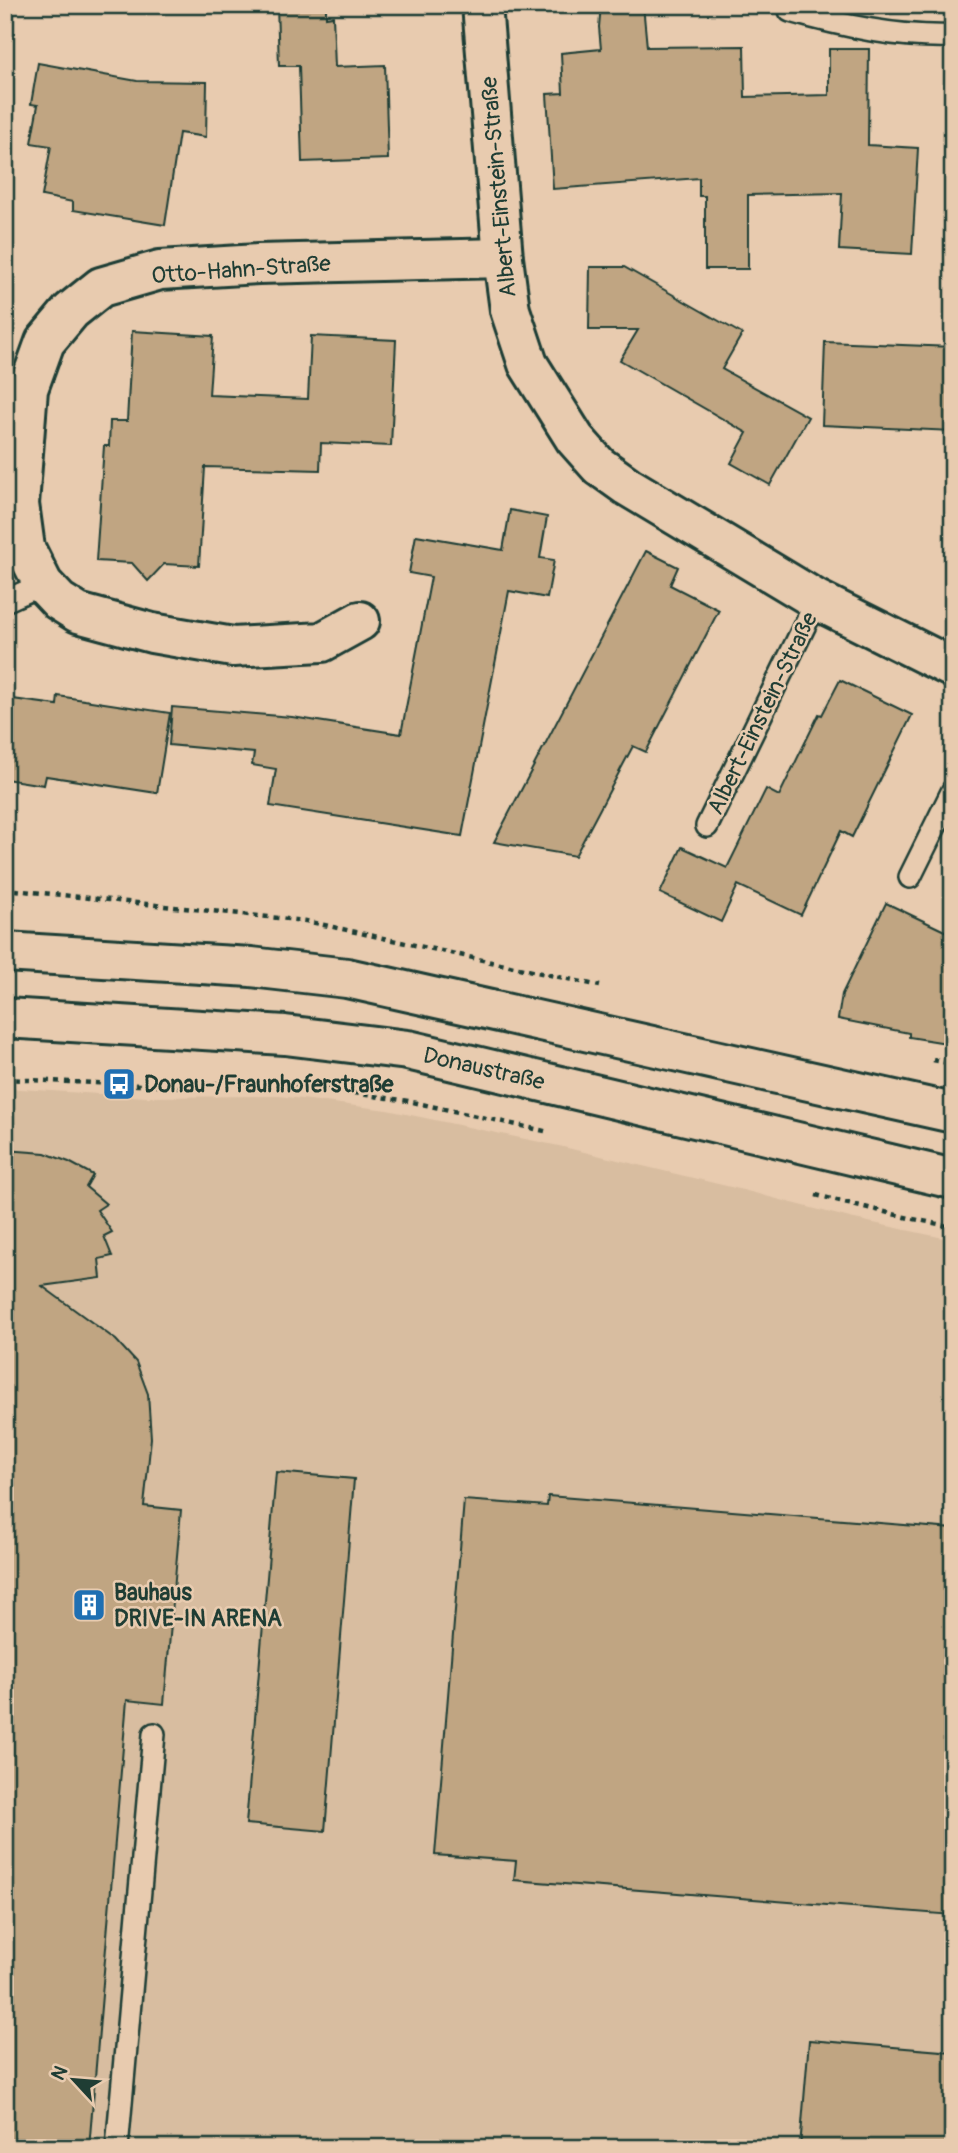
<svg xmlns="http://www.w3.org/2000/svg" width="958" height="2153" font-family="Pangolin,sans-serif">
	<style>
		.built { fill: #d8bda0 }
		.building { fill: #c0a582; stroke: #1f3d34; stroke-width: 2 }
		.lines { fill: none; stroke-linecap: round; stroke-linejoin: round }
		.service-casing { stroke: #1f3d34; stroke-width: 26 }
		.minor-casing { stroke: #1f3d34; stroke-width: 44 }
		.tertiary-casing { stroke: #1f3d34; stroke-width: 44 }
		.path { stroke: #1f3d34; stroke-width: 4.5; stroke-dasharray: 5 5; stroke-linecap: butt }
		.service { stroke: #e8cbaf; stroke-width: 21 }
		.minor { stroke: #e8cbaf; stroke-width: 38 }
		.tertiary { stroke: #e8cbaf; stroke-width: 38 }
		.labels { text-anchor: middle; stroke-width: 5; stroke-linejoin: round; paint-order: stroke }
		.street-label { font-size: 23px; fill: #1f3d34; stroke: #e8cbaf }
		.poi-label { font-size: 23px; font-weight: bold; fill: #1f3d34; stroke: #e8cbaf; text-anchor: start }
	</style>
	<rect width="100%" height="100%" fill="#e8cbaf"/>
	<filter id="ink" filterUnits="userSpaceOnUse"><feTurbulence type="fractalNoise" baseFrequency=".0143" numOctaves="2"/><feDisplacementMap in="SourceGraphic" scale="14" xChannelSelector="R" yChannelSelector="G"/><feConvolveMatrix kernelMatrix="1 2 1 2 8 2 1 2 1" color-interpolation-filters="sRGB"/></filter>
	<g filter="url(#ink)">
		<path class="built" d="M 5,1088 L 146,1097 L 279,1096 L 387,1110 L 559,1146 L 739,1189 L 850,1218 L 953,1240 L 953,2148 L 5,2148 Z"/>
		<g class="building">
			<path d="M 277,5 L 326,5 L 326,17 L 333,16 L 335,67 L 385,65 L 388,159 L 302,162 L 299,66 L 279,66 Z"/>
			<path d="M 601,5 L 643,5 L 647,47 L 744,46 L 745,97 L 829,95 L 829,49 L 869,49 L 868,145 L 918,148 L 912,254 L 839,250 L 842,193 L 748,195 L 748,269 L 705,269 L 705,196 L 699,196 L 699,178 L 553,189 L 547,94 L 563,93 L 561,53 L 601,49 L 599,27 Z"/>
			<path d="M 38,63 L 137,81 L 207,82 L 206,137 L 179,133 L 165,225 L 73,210 L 73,202 L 42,196 L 51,146 L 31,143 L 38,105 L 31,104 Z"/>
			<path d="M 590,267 L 624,267 L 742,334 L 722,369 L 808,417 L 770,485 L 731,463 L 747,433 L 620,360 L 638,330 L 589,330 Z"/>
			<path d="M 132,331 L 213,336 L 209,395 L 308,399 L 311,336 L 396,340 L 391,446 L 321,443 L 320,470 L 205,467 L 199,566 L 164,564 L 148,581 L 132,563 L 96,561 L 104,446 L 109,446 L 110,421 L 127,421 Z"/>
			<path d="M 825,342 L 953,347 L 953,431 L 822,425 Z"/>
			<path d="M 510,510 L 547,517 L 540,558 L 554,560 L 547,598 L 509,591 L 462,836 L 270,806 L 276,769 L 252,765 L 254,753 L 169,745 L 172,707 L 292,717 L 401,734 L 431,577 L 409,573 L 416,535 L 503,550 Z"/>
			<path d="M 646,551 L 678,567 L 670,585 L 719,610 L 646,752 L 633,746 L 575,856 L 494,842 Z"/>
			<path d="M 840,680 L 912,715 L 852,837 L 841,831 L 801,915 L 738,885 L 721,922 L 660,893 L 682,847 L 727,868 L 766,789 L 779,796 L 819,714 L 822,715 Z"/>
			<path d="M 58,696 L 170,713 L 157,793 L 46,776 L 44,785 L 5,779 L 5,698 L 57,705 Z"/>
			<path d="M 886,903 L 953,935 L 953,1044 L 909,1037 L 909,1033 L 838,1019 L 842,994 Z"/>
			<path d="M 5,1150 L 45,1153 L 69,1162 L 93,1175 L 86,1187 L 106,1204 L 97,1210 L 112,1232 L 104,1236 L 112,1256 L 99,1259 L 101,1278 L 42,1286 L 116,1340 L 136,1362 L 148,1394 L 151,1438 L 144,1506 L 181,1510 L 164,1704 L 127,1700 L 89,2148 L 5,2148 Z"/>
			<path d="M 276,1472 L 354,1479 L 325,1831 L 246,1824 Z"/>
			<path d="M 548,1496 L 953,1529 L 953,1915 L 514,1880 L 516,1861 L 435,1855 L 464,1500 L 547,1506 Z"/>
			<path d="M 809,2040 L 953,2052 L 953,2148 L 800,2148 Z"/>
		</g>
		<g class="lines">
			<defs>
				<g id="service">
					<path d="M 790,11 C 843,26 898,38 953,36"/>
					<path d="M 5,601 L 43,584"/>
					<path d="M 707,826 L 817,600"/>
					<path d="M 910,877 L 953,790"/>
					<path d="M 117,2148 L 154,1734"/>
				</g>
				<g id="minor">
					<path d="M 482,5 L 503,258 L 510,310 L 528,364 L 575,439 L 599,466 L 627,486 L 817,600 L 953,668"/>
					<path d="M 360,621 L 322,642 L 233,647 L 152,633 L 78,613 L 59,601 L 43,584 L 25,548 L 19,504 L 28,389 L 45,342 L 71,311 L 101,287 L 160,270 L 258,264 L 503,258"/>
				</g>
				<g id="tertiary">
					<path d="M 5,952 L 251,967 L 347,978 L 953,1113"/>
					<path d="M 5,1018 L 285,1035 L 408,1050 L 953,1179"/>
				</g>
			</defs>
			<use href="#service" class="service-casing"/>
			<use href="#minor" class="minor-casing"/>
			<use href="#tertiary" class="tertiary-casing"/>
			<g class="path">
				<path d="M 5,889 L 306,921 L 600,986"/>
				<path d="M 933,1060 L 953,1064"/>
				<path d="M 5,1079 L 183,1087 L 231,1082 L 292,1084 L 408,1101 L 549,1132"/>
				<path d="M 816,1195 L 909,1218 L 953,1227"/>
			</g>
			<use href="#service" class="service"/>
			<use href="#minor" class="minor"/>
			<use href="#tertiary" class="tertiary"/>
		</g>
	</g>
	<defs>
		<symbol id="bus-square" viewBox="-11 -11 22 22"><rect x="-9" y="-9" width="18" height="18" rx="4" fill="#1f6fb2" stroke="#e8cbaf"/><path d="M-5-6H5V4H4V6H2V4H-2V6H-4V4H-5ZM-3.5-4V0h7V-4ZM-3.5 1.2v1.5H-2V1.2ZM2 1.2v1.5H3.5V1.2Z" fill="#fff"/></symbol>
		<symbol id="building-square" viewBox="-11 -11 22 22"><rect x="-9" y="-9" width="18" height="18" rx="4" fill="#1f6fb2" stroke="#e8cbaf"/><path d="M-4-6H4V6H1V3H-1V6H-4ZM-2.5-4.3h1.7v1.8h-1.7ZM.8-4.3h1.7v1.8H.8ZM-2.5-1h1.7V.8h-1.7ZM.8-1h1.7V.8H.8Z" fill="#fff"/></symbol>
	</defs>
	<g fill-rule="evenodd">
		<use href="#bus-square" x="100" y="1065" width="38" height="38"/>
		<use href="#building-square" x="70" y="1586" width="38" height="38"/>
	</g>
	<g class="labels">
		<g class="street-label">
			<text transform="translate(498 187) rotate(-95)" y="8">Albert-Einstein-Straße</text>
			<text transform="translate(241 269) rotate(-4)" y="8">Otto-Hahn-Straße</text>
			<text transform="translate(762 713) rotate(-64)" y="8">Albert-Einstein-Straße</text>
			<text transform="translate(484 1068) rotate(13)" y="8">Donaustraße</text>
		</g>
		<g class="poi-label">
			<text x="144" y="1092">Donau-/Fraunhoferstraße</text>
			<text x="114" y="1600">Bauhaus<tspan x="114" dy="26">DRIVE-IN ARENA</tspan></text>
		</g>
	</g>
	<rect width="958" height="2153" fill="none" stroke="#e8cbaf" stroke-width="28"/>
	<rect x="14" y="14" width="930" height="2125" fill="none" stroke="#1f3d34" stroke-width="2.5" filter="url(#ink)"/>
	<g transform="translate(74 2080) rotate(296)" stroke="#e8cbaf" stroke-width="5" paint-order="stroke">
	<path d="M0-5L12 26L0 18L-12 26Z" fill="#1f3d34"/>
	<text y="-10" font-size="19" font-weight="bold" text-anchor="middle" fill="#1f3d34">N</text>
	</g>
</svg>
